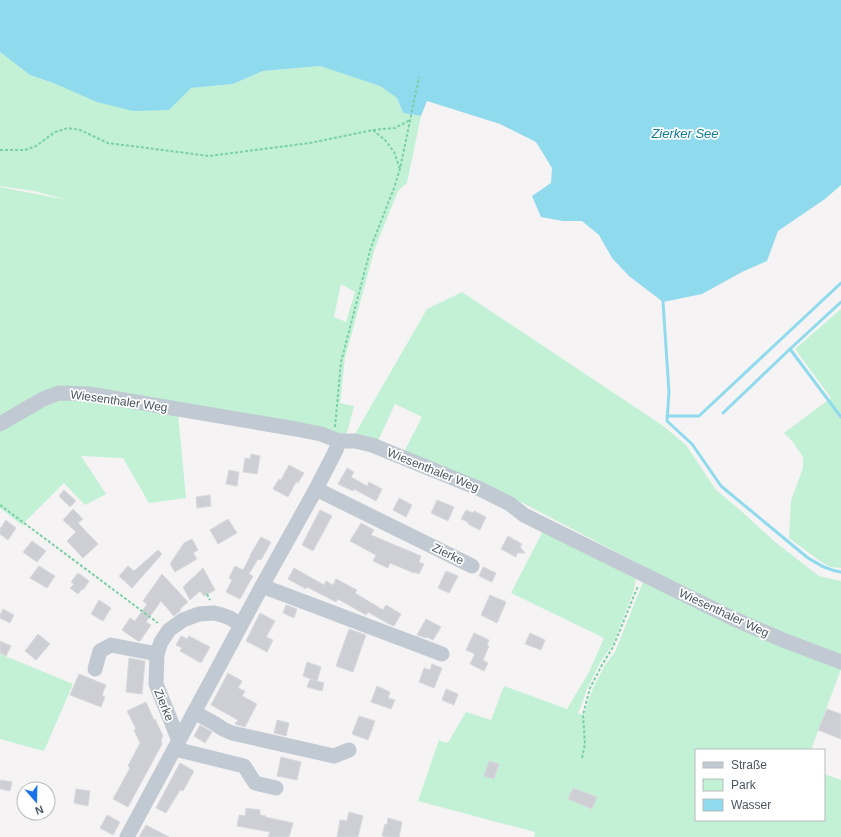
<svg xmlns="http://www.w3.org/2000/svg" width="841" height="837" font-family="Helvetica,sans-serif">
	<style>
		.green { fill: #c3f1d5; fill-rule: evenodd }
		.water { fill: #90daee }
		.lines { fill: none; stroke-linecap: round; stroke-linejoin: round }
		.stream { stroke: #90daee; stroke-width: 3 }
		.building { fill: #cdcfd5; stroke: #d7d9de }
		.path { stroke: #7ad0a6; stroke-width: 2; stroke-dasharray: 3 2; stroke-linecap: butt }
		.minor { stroke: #c1cad2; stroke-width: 15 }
		.labels { text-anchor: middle; stroke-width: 3.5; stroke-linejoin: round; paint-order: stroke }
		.street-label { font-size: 12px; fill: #4a5661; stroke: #fff }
		.water-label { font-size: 13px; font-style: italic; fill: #0c7c9b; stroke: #fff }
	</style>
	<rect width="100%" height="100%" fill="#f5f3f3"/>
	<g class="green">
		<path d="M 0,52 L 30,75 L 56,84 L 169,110 L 190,88 L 233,84 L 263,71 L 320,66 L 380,86 L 397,98 L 403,113 L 421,116 L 407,183 L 398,191 L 375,248 L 345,358 L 340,403 L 354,406 L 346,436 L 76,389 L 0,419 L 0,187 L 67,200 L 34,191 L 0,186 ZM 341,284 L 355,292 L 346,322 L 334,317 Z"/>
		<path d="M 462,292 L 662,425 L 686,445 L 716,490 L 739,509 L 775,542 L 819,576 L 832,579 L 841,581 L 841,656 L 740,617 L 500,491 L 404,452 L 422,417 L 395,404 L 378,441 L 355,434 L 427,309 Z"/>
		<path d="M 841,309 L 841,568 L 830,567 L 820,561 L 789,538 L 791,501 L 803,468 L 803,457 L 793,442 L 784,433 L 831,398 L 795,349 Z"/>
		<path d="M 56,400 L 88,400 L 178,414 L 186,498 L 149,503 L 123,458 L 81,456 L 106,494 L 85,505 L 64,483 L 22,525 L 0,508 L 0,431 Z"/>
		<path d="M 543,531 L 636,579 L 633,593 L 613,644 L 601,661 L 588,687 L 579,711 L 577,713 L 585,715 L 585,711 L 593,688 L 605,665 L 615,652 L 643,582 L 841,669 L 811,750 L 696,750 L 696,820 L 824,820 L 824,774 L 841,780 L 841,837 L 534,837 L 535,832 L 418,801 L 439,740 L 446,743 L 449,741 L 466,712 L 491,720 L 504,686 L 567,709 L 589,672 L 604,638 L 511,593 Z"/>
		<path d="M 0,654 L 73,684 L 44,751 L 0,739 Z"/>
	</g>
	<path class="water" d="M 0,0 L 841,0 L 841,185 L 825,199 L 778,231 L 767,261 L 742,272 L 702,294 L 663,302 L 629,276 L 612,258 L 599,235 L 582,221 L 563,221 L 541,217 L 532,196 L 551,183 L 552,168 L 536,142 L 500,124 L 427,101 L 421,116 L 403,113 L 397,98 L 380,86 L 320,66 L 263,71 L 233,84 L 191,88 L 169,110 L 133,111 L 97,102 L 56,84 L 30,75 L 0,52 Z"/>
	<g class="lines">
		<g class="stream">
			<path d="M 663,302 L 669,392 L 667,421 L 692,444 L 721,486 L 808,558 C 820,565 827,570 841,572"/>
			<path d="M 841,302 L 790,349 L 841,417"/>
			<path d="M 723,413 L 790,349"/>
			<path d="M 667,416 L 699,416 L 841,283"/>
		</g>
	</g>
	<g class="building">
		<path d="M 251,454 L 260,456 L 257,474 L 243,472 L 245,458 L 250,459 Z"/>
		<path d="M 289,465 L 304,473 L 298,483 L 296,482 L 288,497 L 273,489 L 279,479 L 281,480 Z"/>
		<path d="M 347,468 L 354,472 L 351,477 L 367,486 L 369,482 L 382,489 L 376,501 L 354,489 L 353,491 L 338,484 Z"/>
		<path d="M 229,470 L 239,472 L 237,486 L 226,484 Z"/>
		<path d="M 64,490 L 76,501 L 70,507 L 59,496 Z"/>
		<path d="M 210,495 L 211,506 L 197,508 L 196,497 Z"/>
		<path d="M 399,498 L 412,505 L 406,517 L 393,510 Z"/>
		<path d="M 437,500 L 454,507 L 448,521 L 431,513 Z"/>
		<path d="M 73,509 L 83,519 L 78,523 L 98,544 L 83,558 L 67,541 L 76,532 L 63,520 Z"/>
		<path d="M 320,510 L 332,516 L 313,551 L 302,545 Z"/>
		<path d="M 466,510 L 473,513 L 474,511 L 486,517 L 480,530 L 468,524 L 468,522 L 461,519 Z"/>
		<path d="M 228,519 L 237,533 L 218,544 L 210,530 Z"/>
		<path d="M 6,520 L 16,528 L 8,540 L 0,534 L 0,529 Z"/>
		<path d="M 361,523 L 374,530 L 371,535 L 421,556 L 419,562 L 424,564 L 419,574 L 414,572 L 414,573 L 390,563 L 388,568 L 373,561 L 376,555 L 350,541 Z"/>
		<path d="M 508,536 L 522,544 L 520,547 L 525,553 L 517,553 L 516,557 L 501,549 Z"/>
		<path d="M 261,537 L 271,542 L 261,560 L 258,559 L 249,574 L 253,576 L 240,599 L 226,592 L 232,580 L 229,578 L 235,566 L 243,570 L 251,555 L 250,555 Z"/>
		<path d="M 192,539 L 198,550 L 193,553 L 197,559 L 175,572 L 170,564 L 184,543 Z"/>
		<path d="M 32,541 L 46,551 L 37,562 L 23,552 Z"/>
		<path d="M 158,550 L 162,554 L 132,588 L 119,576 L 128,566 L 134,571 Z"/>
		<path d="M 39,566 L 55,576 L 47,588 L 30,578 Z"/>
		<path d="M 483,567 L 496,573 L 492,582 L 479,576 Z"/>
		<path d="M 203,568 L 215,590 L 204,596 L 200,591 L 190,600 L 183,587 Z"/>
		<path d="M 294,568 L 324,585 L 326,581 L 333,585 L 336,579 L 357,590 L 355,593 L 383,610 L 386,605 L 401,614 L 394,626 L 389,624 L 368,612 L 366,615 L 338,599 L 336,602 L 307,587 L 306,589 L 288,579 Z"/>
		<path d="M 446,571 L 458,576 L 449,593 L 438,588 Z"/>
		<path d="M 78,573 L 89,581 L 83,590 L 82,589 L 78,594 L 70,588 L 74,584 L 71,582 Z"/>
		<path d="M 162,574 L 188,602 L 180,609 L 181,610 L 174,616 L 161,601 L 146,622 L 151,625 L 140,641 L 138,641 L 122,630 L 130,618 L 135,621 L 147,604 L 143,601 Z"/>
		<path d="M 490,595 L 506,602 L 497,623 L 481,615 Z"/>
		<path d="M 99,600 L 111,608 L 103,621 L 91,614 Z"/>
		<path d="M 286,605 L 297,609 L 294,618 L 283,613 Z"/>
		<path d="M 3,609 L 14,615 L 10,623 L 0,618 L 0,615 Z"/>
		<path d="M 260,613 L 275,621 L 266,637 L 273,640 L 267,652 L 246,641 Z"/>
		<path d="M 426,619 L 441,627 L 433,640 L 427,637 L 426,638 L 417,635 Z"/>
		<path d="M 349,629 L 366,635 L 353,672 L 336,666 Z"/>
		<path d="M 474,633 L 489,640 L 487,645 L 489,646 L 483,660 L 488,663 L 484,671 L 470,664 L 475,654 L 466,650 Z"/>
		<path d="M 530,633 L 545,640 L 541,650 L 525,644 Z"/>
		<path d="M 38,634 L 50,644 L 36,660 L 25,651 Z"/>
		<path d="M 181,636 L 187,639 L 189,636 L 210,647 L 201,663 L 180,651 L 182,648 L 176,645 Z"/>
		<path d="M 0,641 L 11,646 L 6,656 L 0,653 Z"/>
		<path d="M 129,658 L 145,661 L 142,694 L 126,692 Z"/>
		<path d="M 307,662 L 321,667 L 317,681 L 303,676 Z"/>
		<path d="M 432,664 L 442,668 L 434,688 L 419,682 L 424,668 L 430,670 Z"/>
		<path d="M 228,673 L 242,681 L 238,688 L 245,691 L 242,696 L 257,704 L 245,727 L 235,724 L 238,720 L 211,705 Z"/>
		<path d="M 79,674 L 106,685 L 102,695 L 105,697 L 101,707 L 70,695 Z"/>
		<path d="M 310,679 L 324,683 L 322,691 L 307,687 Z"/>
		<path d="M 377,686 L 390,692 L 388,698 L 395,700 L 391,709 L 371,702 Z"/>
		<path d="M 446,689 L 458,694 L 454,705 L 442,700 Z"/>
		<path d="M 146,702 L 154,720 L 155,719 L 163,736 L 161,739 L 162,744 L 128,807 L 113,799 L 130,768 L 128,766 L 140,743 L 134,730 L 136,729 L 127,711 Z"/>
		<path d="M 827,709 L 841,714 L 841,739 L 818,730 Z"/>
		<path d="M 359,716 L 375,721 L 368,740 L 352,734 Z"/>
		<path d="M 277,720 L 289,723 L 286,736 L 274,733 Z"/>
		<path d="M 200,725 L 212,732 L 205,743 L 194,736 Z"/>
		<path d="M 281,757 L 301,762 L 297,780 L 277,776 Z"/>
		<path d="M 489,761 L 499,764 L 494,779 L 484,776 Z"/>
		<path d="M 180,763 L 194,771 L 183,791 L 180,790 L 166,813 L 156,808 Z"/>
		<path d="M 0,780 L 12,782 L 10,791 L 0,789 Z"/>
		<path d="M 573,788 L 597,797 L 592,809 L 568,799 Z"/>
		<path d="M 76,789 L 90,791 L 88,806 L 74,803 Z"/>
		<path d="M 246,808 L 260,810 L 260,815 L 266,816 L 265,817 L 293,823 L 289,837 L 268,837 L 270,832 L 237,826 L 239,815 L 245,816 Z"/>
		<path d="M 349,812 L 363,816 L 358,837 L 337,837 L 340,820 L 347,821 Z"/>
		<path d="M 107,815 L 120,822 L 113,835 L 100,828 Z"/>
		<path d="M 388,818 L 402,822 L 399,837 L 388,837 L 382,836 L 385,824 L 387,825 Z"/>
		<path d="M 146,825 L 169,837 L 139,837 Z"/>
	</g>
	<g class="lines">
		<g class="path">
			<path d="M 373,130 L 395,128 L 410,120"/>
			<path d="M 0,150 L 25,150 L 36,146 L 55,132 L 68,128 L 80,130 L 108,143 L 209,156 L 310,143 L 373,130 L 385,140 L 394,152 L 400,169"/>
			<path d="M 335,427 L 341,362 L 371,247 L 394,188 L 400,169 L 419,77"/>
			<path d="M 0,505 L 158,623"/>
			<path d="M 207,594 L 210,600"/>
			<path d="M 582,758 L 585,744 L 583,715 L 590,688 L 602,665 L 613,647 L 638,586"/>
		</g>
		<g class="minor">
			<path d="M 0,424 L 43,399 L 59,393 L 89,394 L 296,429 L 321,434 L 339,441 L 355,441 L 372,445 L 480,489 L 510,504 L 524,515 L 667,586 L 732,618 L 783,640 L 841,662"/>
			<path d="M 316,489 L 472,566"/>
			<path d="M 262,586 L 442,654"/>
			<path d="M 95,669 L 100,651 L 111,645 L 157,654"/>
			<path d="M 194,712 L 214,723 L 223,729 L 232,733 L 334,756 L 349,750"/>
			<path d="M 179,741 L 156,684 L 157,654 L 161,642 L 169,630 L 183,620 L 199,614 L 214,613 L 222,615 L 230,618 L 241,625"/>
			<path d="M 175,749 L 244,766 L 255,783 L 276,788"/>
			<path d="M 127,837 L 262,586 L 316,489 L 336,450 L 339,441"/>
		</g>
	</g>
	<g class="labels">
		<g class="street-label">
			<text transform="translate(119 401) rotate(8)" y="4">Wiesenthaler Weg</text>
			<text transform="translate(433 470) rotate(22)" y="4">Wiesenthaler Weg</text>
			<text transform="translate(448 554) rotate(26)" y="4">Zierke</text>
			<text transform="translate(724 613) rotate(25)" y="4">Wiesenthaler Weg</text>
			<text transform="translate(164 705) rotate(68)" y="4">Zierke</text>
		</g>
		<g class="water-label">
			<text x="685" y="138">Zierker See</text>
		</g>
	</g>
	<rect x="695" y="749" width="130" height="72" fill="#ffffff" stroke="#b7bbc0"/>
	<rect x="703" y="762" width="20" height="6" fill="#c1cad2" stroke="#b7bbc0"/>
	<text x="731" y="769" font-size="12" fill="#4a5661">Straße</text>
	<rect x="703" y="779" width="20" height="12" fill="#c3f1d5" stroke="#b7bbc0"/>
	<text x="731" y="789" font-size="12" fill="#4a5661">Park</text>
	<rect x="703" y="799" width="20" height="12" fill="#90daee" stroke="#b7bbc0"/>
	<text x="731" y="809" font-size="12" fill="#4a5661">Wasser</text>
	<g transform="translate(36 801) rotate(160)"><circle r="19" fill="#ffffff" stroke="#b7bbc0"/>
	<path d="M0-3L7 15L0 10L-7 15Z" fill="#1a73e8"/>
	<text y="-6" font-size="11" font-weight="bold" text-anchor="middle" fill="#4a5661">N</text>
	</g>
</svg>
